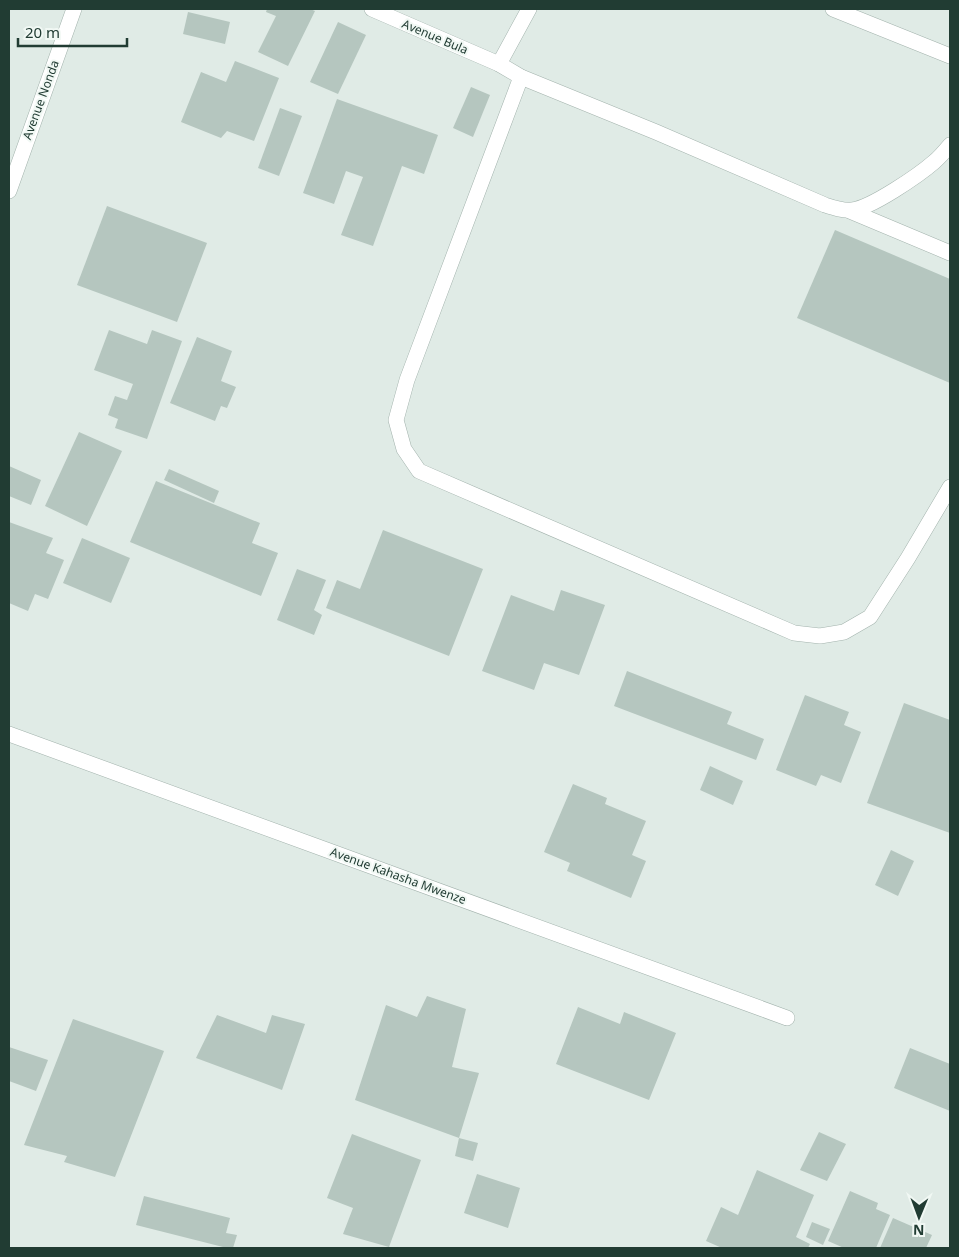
<svg xmlns="http://www.w3.org/2000/svg" width="959" height="1257" font-family="'Noto Sans',sans-serif">
	<style>
		.building { fill: #b5c6bf }
		.lines { fill: none; stroke-linecap: round; stroke-linejoin: round }
		.street-casing { stroke: #a3b3ad; stroke-width: 16 }
		.street { stroke: #fff; stroke-width: 15 }
		.labels { text-anchor: middle; stroke-width: 4; stroke-linejoin: round; paint-order: stroke }
		.street-label { font-size: 12px; fill: #213c33; stroke: #f1f8f4 }
	</style>
	<rect width="100%" height="100%" fill="#e0ebe6"/>
	<g class="building">
		<path d="M 267,9 L 310,9 L 315,11 L 288,66 L 258,52 L 276,16 L 266,12 Z"/>
		<path d="M 188,12 L 230,22 L 225,44 L 183,34 Z"/>
		<path d="M 338,22 L 366,35 L 338,94 L 310,82 Z"/>
		<path d="M 235,61 L 279,78 L 254,141 L 227,131 L 221,138 L 181,122 L 201,72 L 226,82 Z"/>
		<path d="M 471,87 L 490,95 L 473,137 L 453,128 Z"/>
		<path d="M 337,99 L 438,135 L 424,174 L 402,166 L 373,246 L 341,235 L 363,177 L 346,171 L 334,204 L 303,193 Z"/>
		<path d="M 280,108 L 302,116 L 279,176 L 258,168 Z"/>
		<path d="M 107,206 L 207,243 L 177,322 L 77,285 Z"/>
		<path d="M 835,230 L 950,279 L 950,383 L 797,318 Z"/>
		<path d="M 109,330 L 147,344 L 152,330 L 182,341 L 147,439 L 115,428 L 118,419 L 108,415 L 115,396 L 127,400 L 133,384 L 94,370 Z"/>
		<path d="M 197,337 L 232,351 L 221,381 L 236,387 L 227,408 L 221,406 L 215,421 L 170,403 Z"/>
		<path d="M 79,432 L 122,451 L 87,526 L 45,506 Z"/>
		<path d="M 9,466 L 41,480 L 31,505 L 9,496 Z"/>
		<path d="M 169,469 L 219,491 L 214,503 L 164,480 Z"/>
		<path d="M 156,481 L 260,523 L 252,543 L 278,553 L 261,596 L 130,542 Z"/>
		<path d="M 9,522 L 53,538 L 46,553 L 64,560 L 48,599 L 35,594 L 28,611 L 9,603 Z"/>
		<path d="M 383,530 L 483,569 L 449,656 L 326,608 L 337,580 L 360,589 Z"/>
		<path d="M 82,538 L 130,558 L 111,603 L 63,583 Z"/>
		<path d="M 297,569 L 326,580 L 314,610 L 322,615 L 314,635 L 277,620 Z"/>
		<path d="M 561,590 L 605,605 L 579,675 L 544,663 L 534,690 L 482,671 L 511,595 L 554,611 Z"/>
		<path d="M 627,671 L 732,712 L 727,724 L 764,739 L 756,760 L 614,706 Z"/>
		<path d="M 805,695 L 849,712 L 844,725 L 861,732 L 841,783 L 821,775 L 816,786 L 776,770 Z"/>
		<path d="M 904,703 L 950,720 L 950,833 L 867,803 Z"/>
		<path d="M 710,766 L 743,781 L 733,805 L 700,790 Z"/>
		<path d="M 573,784 L 607,798 L 605,804 L 646,821 L 632,855 L 646,861 L 631,898 L 567,871 L 570,863 L 544,852 Z"/>
		<path d="M 891,850 L 914,861 L 898,896 L 875,885 Z"/>
		<path d="M 427,996 L 466,1009 L 452,1067 L 479,1073 L 459,1138 L 355,1100 L 386,1005 L 417,1017 Z"/>
		<path d="M 578,1007 L 620,1024 L 624,1012 L 676,1033 L 649,1100 L 556,1064 Z"/>
		<path d="M 217,1015 L 266,1033 L 272,1015 L 305,1024 L 282,1090 L 196,1058 Z"/>
		<path d="M 73,1019 L 164,1051 L 115,1177 L 64,1162 L 67,1156 L 24,1145 Z"/>
		<path d="M 9,1047 L 48,1060 L 36,1091 L 9,1081 Z"/>
		<path d="M 910,1048 L 950,1064 L 950,1111 L 894,1088 Z"/>
		<path d="M 819,1132 L 846,1144 L 827,1181 L 800,1170 Z"/>
		<path d="M 352,1134 L 421,1160 L 389,1247 L 343,1234 L 353,1208 L 327,1198 Z"/>
		<path d="M 459,1138 L 478,1143 L 473,1161 L 455,1156 Z"/>
		<path d="M 757,1170 L 814,1195 L 796,1237 L 810,1244 L 808,1248 L 722,1248 L 706,1241 L 721,1207 L 738,1215 Z"/>
		<path d="M 477,1174 L 520,1188 L 508,1228 L 464,1213 Z"/>
		<path d="M 850,1191 L 878,1203 L 876,1209 L 890,1215 L 876,1248 L 844,1248 L 828,1241 Z"/>
		<path d="M 144,1196 L 230,1218 L 226,1233 L 237,1235 L 233,1248 L 227,1248 L 136,1225 Z"/>
		<path d="M 893,1218 L 932,1235 L 926,1248 L 880,1248 Z"/>
		<path d="M 812,1222 L 830,1229 L 823,1245 L 806,1237 Z"/>
	</g>
	<g class="lines">
		<defs>
			<g id="street">
				<path d="M 372,9 L 499,64 L 521,77 L 656,132 L 825,205 C 834,208 843,211 852,210 C 871,208 919,175 934,162 C 940,157 945,151 950,145"/>
				<path d="M 833,9 L 950,56"/>
				<path d="M 499,64 L 529,9"/>
				<path d="M 521,77 L 407,380 L 396,420 L 404,449 L 419,471 L 794,633 L 820,636 L 844,632 L 870,617 L 908,558 L 950,487"/>
				<path d="M 9,191 L 74,9"/>
				<path d="M 850,211 L 950,253"/>
				<path d="M 9,734 L 787,1018"/>
			</g>
		</defs>
		<use href="#street" class="street-casing"/>
		<use href="#street" class="street"/>
	</g>
	<g class="labels">
		<g class="street-label">
			<text transform="translate(435 37) rotate(23)" y="4">Avenue Bula</text>
			<text transform="translate(41 100) rotate(-70)" y="4">Avenue Nonda</text>
			<text transform="translate(398 876) rotate(20)" y="4">Avenue Kahasha Mwenze</text>
		</g>
	</g>
	<rect width="959" height="1257" fill="none" stroke="#213c33" stroke-width="20"/>
	<g transform="translate(919 1217) rotate(181)" stroke="#f1f8f4" stroke-width="4" paint-order="stroke">
	<path d="M0-4L9 19L0 12L-9 19Z" fill="#213c33"/>
	<text y="-8" font-size="14" font-weight="bold" text-anchor="middle" fill="#213c33">N</text>
	</g>
	<path d="M18 38v8h109v-8" fill="none" stroke="#213c33" stroke-width="2.5"/>
	<text x="25" y="38" font-size="15" fill="#213c33" stroke="#f1f8f4" stroke-width="4" paint-order="stroke">20 m</text>
</svg>
